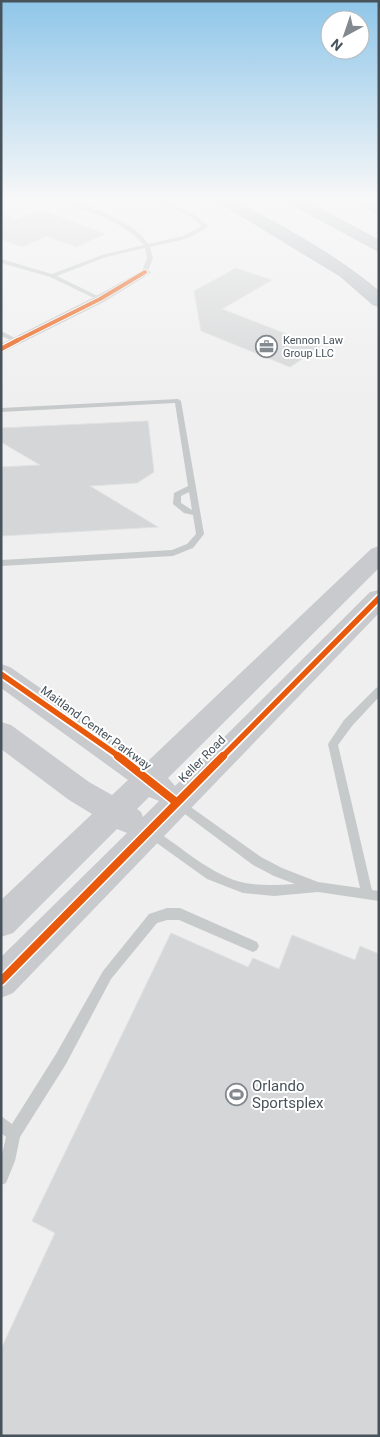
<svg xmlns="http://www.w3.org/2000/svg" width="380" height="1437" font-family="Roboto,sans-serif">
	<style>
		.building { fill: #d5d6d7; stroke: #e0e1e2 }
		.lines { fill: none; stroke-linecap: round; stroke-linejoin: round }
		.highway-casing { stroke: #b4b9be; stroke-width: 2 }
		.lane { fill: #c7cacb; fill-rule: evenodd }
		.street { fill: #c7cacb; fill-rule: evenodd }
		.secondary { fill: #c8cacd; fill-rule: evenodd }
		.highway { fill: #b9bfc3; fill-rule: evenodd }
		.cycleway-far3-casing { stroke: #fff; stroke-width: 5.5 }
		.cycleway-far2-casing { stroke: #fff; stroke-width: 7 }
		.cycleway-far1-casing { stroke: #fff; stroke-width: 9 }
		.cycleway-casing { stroke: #fff; stroke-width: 11 }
		.cycleway-far3 { stroke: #e8590c; stroke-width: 4 }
		.cycleway-far2 { stroke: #e8590c; stroke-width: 4.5 }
		.cycleway-far1 { stroke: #e8590c; stroke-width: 5.5 }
		.cycleway { stroke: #e8590c; stroke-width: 8 }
		.labels { text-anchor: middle; stroke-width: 4; stroke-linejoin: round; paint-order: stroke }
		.far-poi-label { font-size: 11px; fill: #47525b; stroke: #fff; text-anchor: start }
		.street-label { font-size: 12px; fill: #47525b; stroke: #fff }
		.near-poi-label { font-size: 15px; fill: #47525b; stroke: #fff; text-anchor: start }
	</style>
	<rect width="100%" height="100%" fill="#efefef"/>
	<g class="building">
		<path d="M 40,209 L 105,234 L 76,247 L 47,236 L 22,247 L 1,239 L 1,213 L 16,219 Z"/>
		<path d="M 236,268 L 272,280 L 222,309 L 320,347 L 290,367 L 201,331 L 194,291 Z"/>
		<path d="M 148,421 L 154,472 L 137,483 L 90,486 L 158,527 L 1,536 L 1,467 L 40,465 L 1,442 L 1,428 Z"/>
		<path d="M 171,933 L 248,967 L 253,958 L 279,969 L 292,935 L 355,960 L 360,946 L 379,954 L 379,1436 L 1,1436 L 1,1349 L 55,1233 L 32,1221 Z"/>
	</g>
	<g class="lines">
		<defs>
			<g id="highway">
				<path d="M 213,198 L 230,198 C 282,227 334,254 379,292 L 379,306 L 373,304 L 341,276 Z"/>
				<path d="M 281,198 L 299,198 L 379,241 L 379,251 Z"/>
			</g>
		</defs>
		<use href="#highway" class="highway-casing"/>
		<g class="lane">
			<path d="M 56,198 C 76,198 122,219 138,232 C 142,236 145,240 148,244 L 183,236 L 202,226 L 192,218 L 151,198 L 158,198 L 196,216 L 208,226 C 193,240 169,242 150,247 L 153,258 L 147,273 L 142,272 L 147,258 L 145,248 L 106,257 L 57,276 L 102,298 L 103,299 L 100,301 L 50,277 L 1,263 L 1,259 L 52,274 L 102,255 L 144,245 C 116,215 89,215 56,198 Z"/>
			<path d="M 1,331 L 19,340 L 20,341 L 15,342 L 1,336 Z"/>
			<path d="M 178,399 L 181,401 L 204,534 L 193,548 L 173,556 L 1,566 L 1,560 L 172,550 L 187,544 L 196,534 L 193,515 L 184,513 L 173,504 L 174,493 L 188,486 L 175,403 L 1,412 L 1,408 ZM 189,492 L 192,510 L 181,503 L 181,496 Z"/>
			<path d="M 379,687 L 379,697 L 352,726 L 338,745 L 372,890 L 379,891 L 379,901 L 318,892 L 274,896 L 243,893 L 207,879 L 147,836 L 145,833 L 147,830 L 151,828 L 155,830 C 181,847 214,877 245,883 C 261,886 278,885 295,884 L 274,876 L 253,865 L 174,806 L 173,803 L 174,800 L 178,798 L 261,857 L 282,868 L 318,882 L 360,888 L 328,744 L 344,720 L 376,688 Z"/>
			<path d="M 167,908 L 180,908 L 257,942 L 259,946 L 257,950 L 253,952 L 179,920 L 167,920 L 157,923 L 111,979 L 66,1064 L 20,1137 L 15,1161 L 6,1183 L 1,1185 L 1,1159 L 6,1137 L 1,1133 L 1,1116 L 12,1124 L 56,1054 L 103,971 L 149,914 Z"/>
		</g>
		<g class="street">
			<path d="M 345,198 L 359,198 L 379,208 L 379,215 Z"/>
			<path d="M 145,269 L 151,272 L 149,274 L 104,302 L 1,353 L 1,344 L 96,296 Z"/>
		</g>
		<path class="secondary" d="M 379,546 L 379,568 L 168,778 L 175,786 L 370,592 L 379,590 L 379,613 L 13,993 L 1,998 L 1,957 L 127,833 L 117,829 L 13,933 L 1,937 L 1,900 L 92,814 L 69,800 L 1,749 L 1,722 L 11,725 L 89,782 L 112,795 L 128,780 L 1,688 L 1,664 L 10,667 L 147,762 L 371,549 ZM 149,797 L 159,801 L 143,817 L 141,812 L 137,809 Z"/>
		<use href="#highway" class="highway"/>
		<defs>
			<path id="cycleway-far3" d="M 16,341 L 100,299 L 145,272"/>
			<path id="cycleway-far2" d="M 1,349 L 18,340"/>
			<g id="cycleway-far1">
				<path d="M 1,674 L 120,757"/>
				<path d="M 222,757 L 379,598"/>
			</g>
			<g id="cycleway">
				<path d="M 118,756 L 176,802"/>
				<path d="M 1,981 L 223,756"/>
			</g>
		</defs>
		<use href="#cycleway-far3" class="cycleway-far3-casing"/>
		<use href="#cycleway-far2" class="cycleway-far2-casing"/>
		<use href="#cycleway-far1" class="cycleway-far1-casing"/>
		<use href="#cycleway" class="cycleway-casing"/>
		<use href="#cycleway-far3" class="cycleway-far3"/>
		<use href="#cycleway-far2" class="cycleway-far2"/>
		<use href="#cycleway-far1" class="cycleway-far1"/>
		<use href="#cycleway" class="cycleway"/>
	</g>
	<linearGradient id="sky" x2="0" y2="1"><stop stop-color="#8fc6e9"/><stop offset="0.5" stop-color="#f8f8f8"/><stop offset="1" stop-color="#f8f8f8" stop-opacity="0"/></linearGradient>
	<rect width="380" height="399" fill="url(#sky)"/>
	<defs>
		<symbol id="office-ring" viewBox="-11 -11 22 22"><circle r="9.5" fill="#fff" stroke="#82898f" stroke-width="1.5"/><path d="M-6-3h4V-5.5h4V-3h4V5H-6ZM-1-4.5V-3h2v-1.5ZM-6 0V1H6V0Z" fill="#82898f"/></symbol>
		<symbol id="stadium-ring" viewBox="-11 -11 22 22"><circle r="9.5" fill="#fff" stroke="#82898f" stroke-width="1.5"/><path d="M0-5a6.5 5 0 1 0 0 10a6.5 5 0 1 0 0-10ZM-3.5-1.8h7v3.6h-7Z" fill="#82898f"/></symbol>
	</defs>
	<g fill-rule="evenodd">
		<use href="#office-ring" x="254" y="334" width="25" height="25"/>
		<use href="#stadium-ring" x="224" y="1082" width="25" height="25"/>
	</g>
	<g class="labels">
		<g class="far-poi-label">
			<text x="283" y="344">Kennon Law<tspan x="283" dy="13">Group LLC</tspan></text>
		</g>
		<g class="street-label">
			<text transform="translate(96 728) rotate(36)" y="4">Maitland Center Parkway</text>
			<text transform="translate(202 759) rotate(-45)" y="4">Keller Road</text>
		</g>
		<g class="near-poi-label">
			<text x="252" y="1091">Orlando<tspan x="252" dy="17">Sportsplex</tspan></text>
		</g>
	</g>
	<rect width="380" height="1437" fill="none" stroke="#47525b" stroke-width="5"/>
	<g transform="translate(345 35) rotate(220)"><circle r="24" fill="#ffffff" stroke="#b5babd"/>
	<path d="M0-4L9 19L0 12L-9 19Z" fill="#82898f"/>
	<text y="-8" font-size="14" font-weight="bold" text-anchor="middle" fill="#47525b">N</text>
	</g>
</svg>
